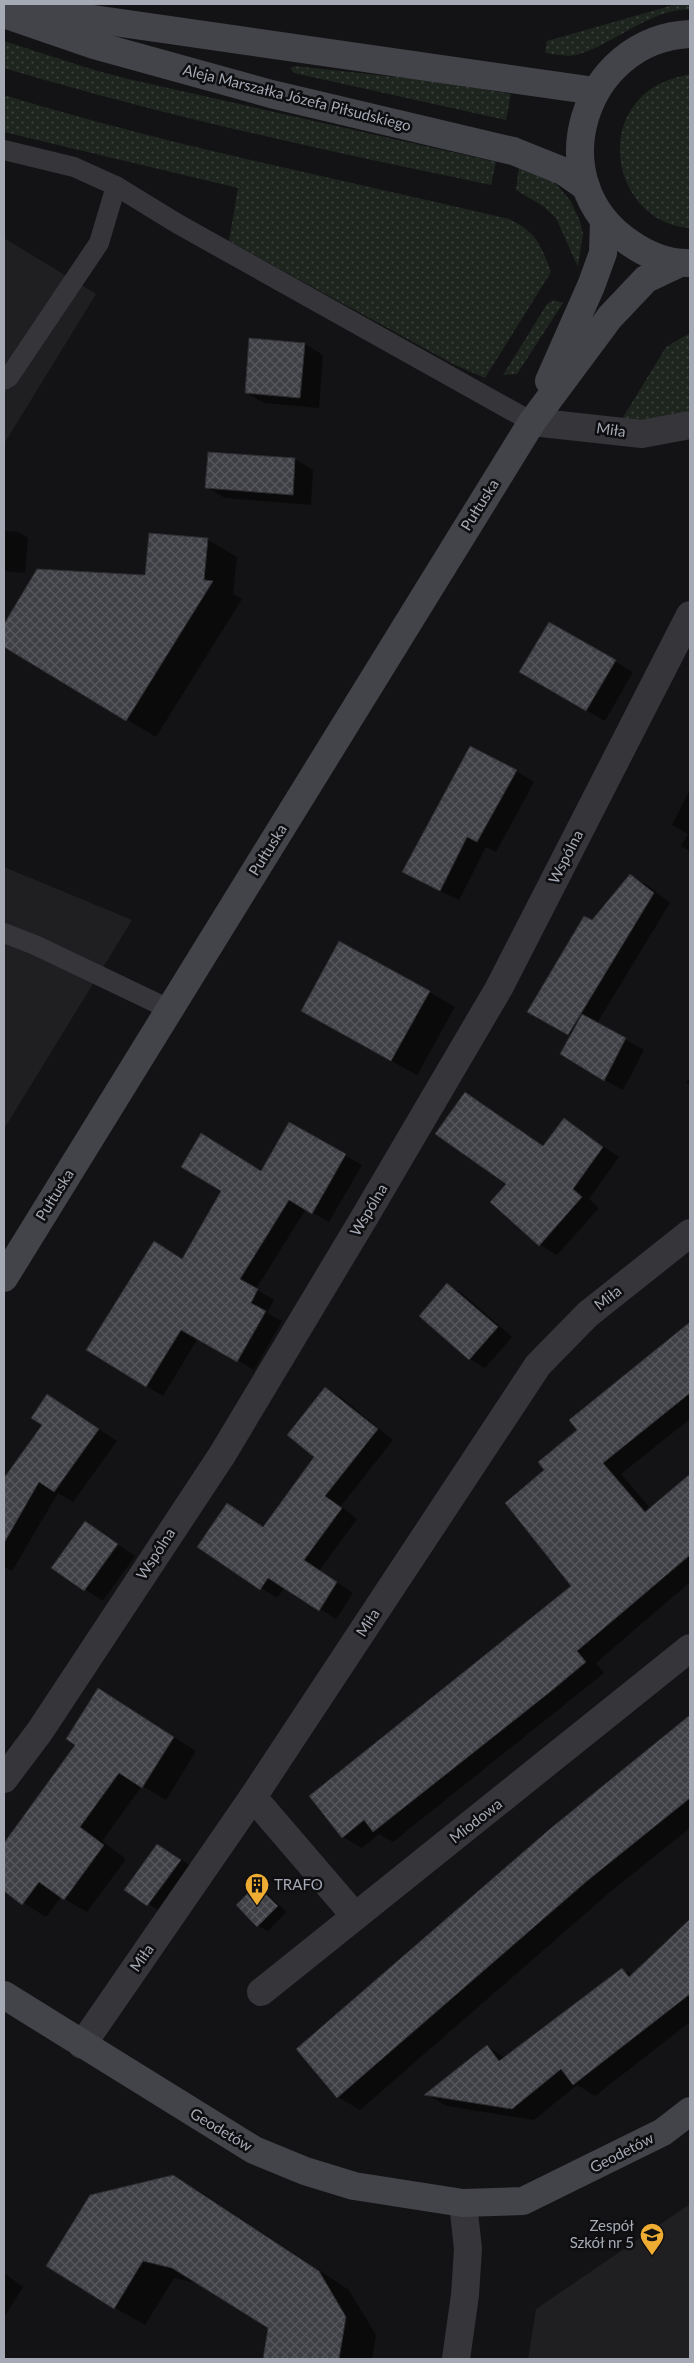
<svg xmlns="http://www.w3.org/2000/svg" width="694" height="2363" font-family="Lato,sans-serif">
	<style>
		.built { fill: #1f1f22 }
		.grass { fill: url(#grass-dots) }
		.shadow { fill: #0007 }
		.building { fill: url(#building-cross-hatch); stroke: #2d2d31 }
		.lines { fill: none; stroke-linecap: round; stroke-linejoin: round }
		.lane { stroke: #35353a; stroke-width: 20 }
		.street { stroke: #35353a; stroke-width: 28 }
		.secondary { stroke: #43444a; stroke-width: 28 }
		.labels { text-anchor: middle; stroke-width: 5; stroke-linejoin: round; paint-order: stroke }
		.street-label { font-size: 15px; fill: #a5aab5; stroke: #0e0e10 }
		.poi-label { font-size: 15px; fill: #a5aab5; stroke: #0e0e10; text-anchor: start }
	</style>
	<defs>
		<pattern id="grass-dots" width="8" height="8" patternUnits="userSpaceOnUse" patternTransform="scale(1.25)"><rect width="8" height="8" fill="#1e251f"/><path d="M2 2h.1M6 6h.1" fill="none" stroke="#3c423d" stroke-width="1.8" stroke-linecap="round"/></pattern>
		<pattern id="building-cross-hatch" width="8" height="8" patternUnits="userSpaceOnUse" patternTransform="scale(1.25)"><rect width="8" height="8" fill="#3f4045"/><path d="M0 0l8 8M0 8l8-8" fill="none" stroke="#58595e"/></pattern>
	</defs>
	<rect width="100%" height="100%" fill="#131315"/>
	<g class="built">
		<path d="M 4,238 L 96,294 L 4,444 Z"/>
		<path d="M 4,867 L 132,920 L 4,1129 Z"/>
		<path d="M 690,2204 L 690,2359 L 528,2359 L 536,2309 Z"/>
	</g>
	<g class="grass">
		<path d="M 677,4 L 690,4 L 690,10 C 653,7 612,46 576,55 C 566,57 554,54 545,53 L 547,41 Z"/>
		<path d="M 4,41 L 94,70 L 128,79 L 496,162 L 491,185 C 327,151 164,116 4,68 Z"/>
		<path d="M 295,66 L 433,81 L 511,94 L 506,120 L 294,73 L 290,68 Z"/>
		<path d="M 690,74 L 690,228 C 619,224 593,125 654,87 C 666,80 677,77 690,74 Z"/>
		<path d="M 4,95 C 170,146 340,179 509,219 C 537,233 540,243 551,272 L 485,378 L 455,365 L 229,241 L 238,188 L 4,132 Z"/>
		<path d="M 519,167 L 549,176 L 570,200 L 580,221 L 583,234 L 578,267 L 556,218 L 543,206 L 516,190 Z"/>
		<path d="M 554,300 L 563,303 L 517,374 L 503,375 L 547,304 Z"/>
		<path d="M 690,333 L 690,413 L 640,425 L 622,419 L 666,347 Z"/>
	</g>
	<g class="shadow">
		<path d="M 250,339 L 305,344 L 323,355 L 319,408 L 265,403 L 246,393 Z"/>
		<path d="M 295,459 L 313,470 L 311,505 L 225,498 L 207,487 Z"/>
		<path d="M 4,531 L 18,532 L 28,538 L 25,573 L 4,571 Z"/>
		<path d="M 208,540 L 237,557 L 233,594 L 242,599 L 156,737 L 4,645 L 4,627 L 38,571 L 146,576 Z"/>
		<path d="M 549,623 L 633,672 L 605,721 L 521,672 Z"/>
		<path d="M 516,771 L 534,782 L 496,852 L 486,847 L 459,900 L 422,882 Z"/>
		<path d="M 690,789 L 690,851 L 681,846 L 688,834 L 672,825 Z"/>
		<path d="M 630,876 L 647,885 L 670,903 L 597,1023 L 644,1050 L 623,1090 L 605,1080 L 571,1036 L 529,1012 Z"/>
		<path d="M 429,992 L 455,1007 L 417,1075 L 328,1026 Z"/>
		<path d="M 690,1079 L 690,1087 L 686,1082 Z"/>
		<path d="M 465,1094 L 545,1147 L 564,1120 L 619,1157 L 589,1199 L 599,1208 L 557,1255 L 540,1245 L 492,1202 L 508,1184 Z"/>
		<path d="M 289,1124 L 362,1165 L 329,1222 L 306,1209 L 256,1289 L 274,1300 L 267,1313 L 282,1321 L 254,1370 L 198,1338 L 163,1396 L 146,1386 L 183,1260 L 262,1172 Z"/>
		<path d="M 448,1285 L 463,1294 L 512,1337 L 485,1368 L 470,1359 L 420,1316 Z"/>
		<path d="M 690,1324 L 690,1419 L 621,1474 L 651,1509 L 690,1475 L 690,1582 L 596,1663 L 604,1673 L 393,1842 L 379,1834 L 362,1848 L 343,1837 L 572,1586 L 546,1470 L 578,1430 L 571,1421 Z"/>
		<path d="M 326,1389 L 342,1398 L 393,1440 L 341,1506 L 357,1519 L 319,1571 L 353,1593 L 336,1619 L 285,1587 L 277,1598 L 199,1546 L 264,1528 L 316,1457 Z"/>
		<path d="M 47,1396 L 117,1441 L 73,1502 L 58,1493 L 12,1571 L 4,1567 L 4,1480 L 43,1424 Z"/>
		<path d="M 85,1522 L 135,1556 L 103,1601 L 53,1568 Z"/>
		<path d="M 121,1703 L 196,1751 L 166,1800 L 142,1786 L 102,1841 L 126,1859 L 87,1912 L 61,1897 L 46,1917 L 4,1890 L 4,1846 L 77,1745 Z"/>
		<path d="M 690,1717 L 690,1828 L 609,1893 L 360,2110 L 338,2097 L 552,1829 Z"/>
		<path d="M 158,1845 L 199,1871 L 167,1916 L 126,1889 Z"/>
		<path d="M 256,1886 L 266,1892 L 286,1912 L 268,1931 L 258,1926 Z"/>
		<path d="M 690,1921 L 690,2022 L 595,2096 L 577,2085 L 534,2120 L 447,2106 L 427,2095 L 487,2047 L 506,2058 L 622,1969 L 633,1975 Z"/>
		<path d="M 173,2176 L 204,2194 L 349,2290 L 376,2335 L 372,2359 L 264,2359 L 269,2328 L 200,2284 L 174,2278 L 145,2325 L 115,2308 Z"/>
		<path d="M 4,2273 L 23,2287 L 4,2318 Z"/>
	</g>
	<g class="building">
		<path d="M 249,338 L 305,343 L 300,398 L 245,393 Z"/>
		<path d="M 208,452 L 295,458 L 293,495 L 205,488 Z"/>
		<path d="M 149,533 L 208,538 L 204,580 L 213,581 L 126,721 L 4,647 L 4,624 L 37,569 L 145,575 Z"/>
		<path d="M 549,622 L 616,660 L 586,711 L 519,672 Z"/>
		<path d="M 470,746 L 517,770 L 477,842 L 467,837 L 440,891 L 402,872 Z"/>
		<path d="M 630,874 L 654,893 L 568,1035 L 527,1012 L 584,916 L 592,920 Z"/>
		<path d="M 339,941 L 430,991 L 391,1061 L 301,1011 Z"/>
		<path d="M 582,1014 L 626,1038 L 604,1081 L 560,1054 Z"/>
		<path d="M 465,1092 L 543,1146 L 564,1118 L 603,1147 L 573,1189 L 582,1197 L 539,1246 L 490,1202 L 506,1184 L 435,1134 Z"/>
		<path d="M 289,1122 L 346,1154 L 312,1214 L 289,1200 L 240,1279 L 258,1289 L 251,1303 L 266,1311 L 237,1362 L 181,1330 L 146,1387 L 86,1350 L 154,1241 L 182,1259 L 221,1191 L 181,1167 L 201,1133 L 261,1171 Z"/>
		<path d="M 447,1283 L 498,1327 L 469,1360 L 419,1316 Z"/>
		<path d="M 690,1322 L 690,1393 L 603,1463 L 645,1512 L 690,1474 L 690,1555 L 577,1651 L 586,1662 L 550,1692 L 373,1832 L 364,1820 L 342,1838 L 309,1796 L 571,1586 L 505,1503 L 544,1470 L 538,1462 L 577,1430 L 569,1420 Z"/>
		<path d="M 325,1387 L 378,1429 L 325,1496 L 342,1508 L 304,1560 L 337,1582 L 319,1611 L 268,1578 L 260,1590 L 197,1547 L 227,1503 L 263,1527 L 314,1457 L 287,1435 Z"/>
		<path d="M 47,1394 L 99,1429 L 54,1492 L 39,1482 L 4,1543 L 4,1478 L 42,1425 L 31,1418 Z"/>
		<path d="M 85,1521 L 118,1544 L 84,1591 L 51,1568 Z"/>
		<path d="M 98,1688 L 174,1737 L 142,1788 L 119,1773 L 80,1827 L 104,1845 L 64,1900 L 39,1882 L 22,1905 L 4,1891 L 4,1843 L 75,1745 L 66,1739 Z"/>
		<path d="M 690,1715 L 690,1798 L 587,1881 L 337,2098 L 296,2049 L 551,1828 Z"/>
		<path d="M 157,1844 L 181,1860 L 147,1906 L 124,1890 Z"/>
		<path d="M 256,1885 L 278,1906 L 257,1927 L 236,1905 Z"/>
		<path d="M 690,1919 L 690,1994 L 573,2085 L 561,2069 L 512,2109 L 424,2095 L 487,2045 L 499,2061 L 622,1968 L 629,1977 Z"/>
		<path d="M 173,2175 L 319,2271 L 346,2317 L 339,2359 L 263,2359 L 268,2328 L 172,2268 L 143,2261 L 114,2309 L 46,2266 L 90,2195 Z"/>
	</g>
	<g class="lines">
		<g class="lane">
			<path d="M 4,150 L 74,167 L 116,186 L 178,224 L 532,422"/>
			<path d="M 4,380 L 9,377 L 99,243 L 116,186"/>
			<path d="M 4,933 L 35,945 L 169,1009"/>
		</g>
		<g class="street">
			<path d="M 532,422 L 642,434 L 690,425"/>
			<path d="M 4,1779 L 40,1731 L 222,1455 L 364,1218 L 499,988 L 690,615"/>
			<path d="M 253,1797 L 355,1916"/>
			<path d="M 261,1992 L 690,1648"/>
			<path d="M 82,2045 L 253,1797 L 538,1365 L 588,1314 L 690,1233"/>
			<path d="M 456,2359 L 465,2295 L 468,2249 L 463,2203"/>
		</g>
		<g class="secondary">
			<path d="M 30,10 L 595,91"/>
			<path d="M 4,14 L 94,45 L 271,94 L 513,151 L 563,171 L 586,187"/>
			<path d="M 687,263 C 667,263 646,254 630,243 C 538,182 582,39 690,34"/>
			<path d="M 549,381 L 591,286 L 603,253 L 604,220"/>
			<path d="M 4,1278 L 532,422 L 610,317 L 646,279 L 680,263"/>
			<path d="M 4,1995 L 254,2150 L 305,2171 L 354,2186 L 463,2203 L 523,2201 L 663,2132 L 690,2111"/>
		</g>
	</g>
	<defs>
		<symbol id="building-pin" viewBox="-11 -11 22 30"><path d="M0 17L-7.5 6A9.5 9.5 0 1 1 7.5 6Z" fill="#eead32" stroke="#0e0e10"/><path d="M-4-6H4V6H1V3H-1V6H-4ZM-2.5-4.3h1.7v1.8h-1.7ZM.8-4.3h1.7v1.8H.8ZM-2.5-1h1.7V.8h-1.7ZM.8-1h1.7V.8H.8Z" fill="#111"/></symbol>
		<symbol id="school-pin" viewBox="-11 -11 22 30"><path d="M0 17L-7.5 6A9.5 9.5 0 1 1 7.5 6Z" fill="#eead32" stroke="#0e0e10"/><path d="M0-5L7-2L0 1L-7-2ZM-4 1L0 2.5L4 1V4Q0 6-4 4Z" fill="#111"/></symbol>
	</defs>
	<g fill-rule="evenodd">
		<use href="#building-pin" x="243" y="1871" width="28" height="38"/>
		<use href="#school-pin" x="638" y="2221" width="28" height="38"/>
	</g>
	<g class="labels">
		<g class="street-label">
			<text transform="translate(297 98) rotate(14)" y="5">Aleja Marszałka Józefa Piłsudskiego</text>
			<text transform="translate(611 430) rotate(8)" y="5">Miła</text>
			<text transform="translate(480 505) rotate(-58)" y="5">Pułtuska</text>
			<text transform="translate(268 850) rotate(-58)" y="5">Pułtuska</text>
			<text transform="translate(566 857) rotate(-63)" y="5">Wspólna</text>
			<text transform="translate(55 1195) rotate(-58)" y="5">Pułtuska</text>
			<text transform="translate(369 1210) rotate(-59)" y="5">Wspólna</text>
			<text transform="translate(608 1298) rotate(-38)" y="5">Miła</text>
			<text transform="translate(156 1554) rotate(-57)" y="5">Wspólna</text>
			<text transform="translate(368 1623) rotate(-57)" y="5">Miła</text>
			<text transform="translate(476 1821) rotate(-38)" y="5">Miodowa</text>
			<text transform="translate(142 1958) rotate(-55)" y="5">Miła</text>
			<text transform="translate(221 2130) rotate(31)" y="5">Geodetów</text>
			<text transform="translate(622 2153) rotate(-27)" y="5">Geodetów</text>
		</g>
		<g class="poi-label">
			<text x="274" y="1890">TRAFO</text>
			<text x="634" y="2231" text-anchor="end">Zespół<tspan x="634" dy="17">Szkół nr 5</tspan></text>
		</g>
	</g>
	<rect width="694" height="2363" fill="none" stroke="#a5aab5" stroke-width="10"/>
</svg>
